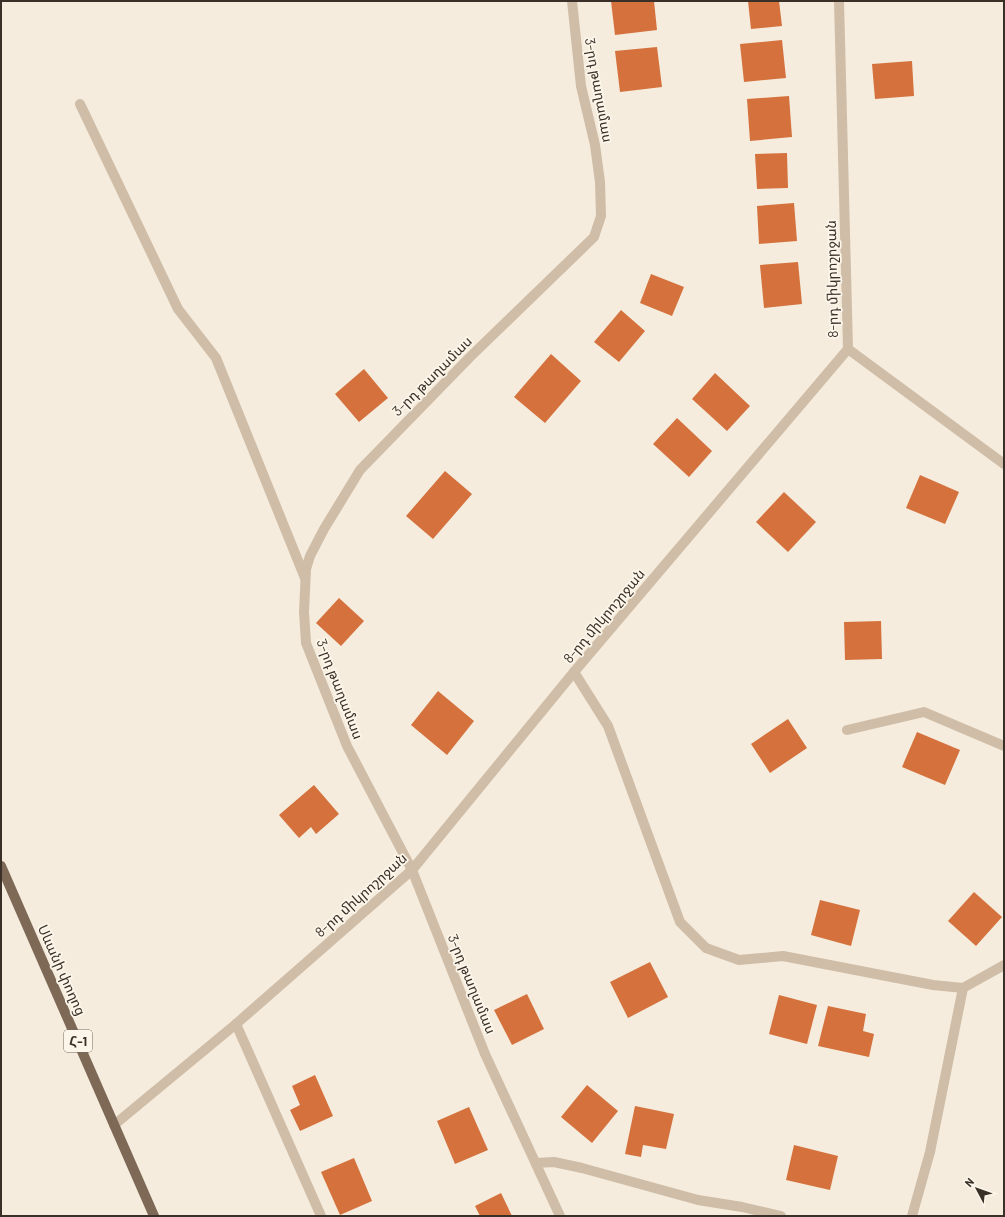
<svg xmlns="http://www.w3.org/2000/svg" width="1005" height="1217" font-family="Barlow,'Noto Sans Armenian',sans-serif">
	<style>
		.building { fill: #d4713c }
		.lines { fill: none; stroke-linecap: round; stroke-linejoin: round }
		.street { stroke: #cfbda7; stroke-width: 10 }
		.primary { stroke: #7e6957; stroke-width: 10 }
		.labels { text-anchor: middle; stroke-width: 3.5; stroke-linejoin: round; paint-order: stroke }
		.shield { fill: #fcf6ea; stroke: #756b62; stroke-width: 1 }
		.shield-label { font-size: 13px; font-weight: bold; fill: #3b3028 }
		.street-label { font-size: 14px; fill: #3b3028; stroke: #fcf6ea }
	</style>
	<rect width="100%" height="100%" fill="#f5ecdd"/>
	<g class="building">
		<path d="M 611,1 L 654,1 L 657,30 L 615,35 Z"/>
		<path d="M 748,1 L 779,1 L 782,26 L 751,29 Z"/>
		<path d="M 782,40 L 786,78 L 744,82 L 740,44 Z"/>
		<path d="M 657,47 L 662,87 L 620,92 L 615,51 Z"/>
		<path d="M 912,61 L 914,96 L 875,99 L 872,64 Z"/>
		<path d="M 789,96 L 792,137 L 750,141 L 747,99 Z"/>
		<path d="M 787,153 L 788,188 L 757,189 L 755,154 Z"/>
		<path d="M 794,203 L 797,241 L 759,244 L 757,206 Z"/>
		<path d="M 798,262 L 802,304 L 764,308 L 760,265 Z"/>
		<path d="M 651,274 L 684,287 L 672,316 L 640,303 Z"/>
		<path d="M 621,310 L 645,331 L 619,362 L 594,342 Z"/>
		<path d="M 551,354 L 581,381 L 545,423 L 514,397 Z"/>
		<path d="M 364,369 L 388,398 L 359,422 L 335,394 Z"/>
		<path d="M 715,373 L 750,406 L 727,431 L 692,399 Z"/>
		<path d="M 677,418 L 712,451 L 689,477 L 653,444 Z"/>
		<path d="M 445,471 L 472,494 L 433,539 L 406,516 Z"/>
		<path d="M 920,475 L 959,492 L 945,524 L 906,508 Z"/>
		<path d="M 784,492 L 816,522 L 788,552 L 756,522 Z"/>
		<path d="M 339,598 L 364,621 L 341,646 L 316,623 Z"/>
		<path d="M 881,621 L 882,659 L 845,660 L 844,622 Z"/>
		<path d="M 438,691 L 474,721 L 447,755 L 411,725 Z"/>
		<path d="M 788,719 L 807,748 L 770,773 L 751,744 Z"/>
		<path d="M 917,732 L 960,750 L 945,785 L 902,767 Z"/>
		<path d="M 314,785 L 339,814 L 316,834 L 311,827 L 299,838 L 279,815 Z"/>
		<path d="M 974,892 L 1002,917 L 976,946 L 948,921 Z"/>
		<path d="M 820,900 L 860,910 L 851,946 L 811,935 Z"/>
		<path d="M 650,962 L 668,997 L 628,1018 L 610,982 Z"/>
		<path d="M 527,994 L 544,1029 L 512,1045 L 494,1010 Z"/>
		<path d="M 779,995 L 817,1005 L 807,1044 L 769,1034 Z"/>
		<path d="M 828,1006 L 866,1014 L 863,1031 L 874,1034 L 869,1057 L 818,1046 Z"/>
		<path d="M 315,1075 L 333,1116 L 300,1131 L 290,1110 L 300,1105 L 292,1086 Z"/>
		<path d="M 587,1085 L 618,1111 L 592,1143 L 561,1117 Z"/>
		<path d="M 635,1106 L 674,1114 L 666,1149 L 643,1145 L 641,1157 L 625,1154 Z"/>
		<path d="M 469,1107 L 488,1150 L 455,1164 L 437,1121 Z"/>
		<path d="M 794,1145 L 838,1156 L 830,1190 L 786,1180 Z"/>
		<path d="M 354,1158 L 372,1201 L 340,1215 L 321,1172 Z"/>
		<path d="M 501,1193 L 512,1216 L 480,1216 L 475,1206 Z"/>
	</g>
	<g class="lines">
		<g class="street">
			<path d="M 80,104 L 178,309 L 216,358 L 305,578"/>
			<path d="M 848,349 L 1004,464"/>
			<path d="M 574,672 L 608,726 L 680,922 L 706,948 L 739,960 L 783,956 L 933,985 L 963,988 L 1004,965"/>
			<path d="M 847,730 L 924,712 L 1004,746"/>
			<path d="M 236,1024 L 321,1216"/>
			<path d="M 114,1125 L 236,1024 L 412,870 L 574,672 L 848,349 L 839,1"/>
			<path d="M 536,1163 L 554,1162 L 582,1168 L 698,1200 L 742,1207 L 781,1216"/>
			<path d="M 560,1216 L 485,1054 L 412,870 L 347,746 L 306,643 L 304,612 L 306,569 L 310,556 L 324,529 L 360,470 L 470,357 L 594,237 L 601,216 L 600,182 L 595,145 L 581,86 L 572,1"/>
			<path d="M 912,1216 L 930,1152 L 963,988"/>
		</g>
		<path class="primary" d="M 1,866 L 154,1216"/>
	</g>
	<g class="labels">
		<rect class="shield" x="64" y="1030" width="28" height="22" rx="3"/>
		<g class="shield-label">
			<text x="78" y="1046">Հ-1</text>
		</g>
		<g class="street-label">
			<text transform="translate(599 90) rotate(80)" y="5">3-րդ թաղամաս</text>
			<text transform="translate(832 279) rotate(-91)" y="5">8-րդ միկրոշրջան</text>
			<text transform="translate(432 376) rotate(-45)" y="5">3-րդ թաղամաս</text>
			<text transform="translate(604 616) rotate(-50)" y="5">8-րդ միկրոշրջան</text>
			<text transform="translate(340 689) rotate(69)" y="5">3-րդ թաղամաս</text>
			<text transform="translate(361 895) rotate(-42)" y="5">8-րդ միկրոշրջան</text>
			<text transform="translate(62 970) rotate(66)" y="5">Սևանի փողոց</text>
			<text transform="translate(472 984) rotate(68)" y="5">3-րդ թաղամաս</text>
		</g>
	</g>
	<rect width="1005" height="1217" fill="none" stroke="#3b3028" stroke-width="4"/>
	<g transform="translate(977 1189) rotate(311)" stroke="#fcf6ea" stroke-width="3" paint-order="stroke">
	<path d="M0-3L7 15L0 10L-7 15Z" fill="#3b3028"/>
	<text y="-6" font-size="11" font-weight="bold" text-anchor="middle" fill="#3b3028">N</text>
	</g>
</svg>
